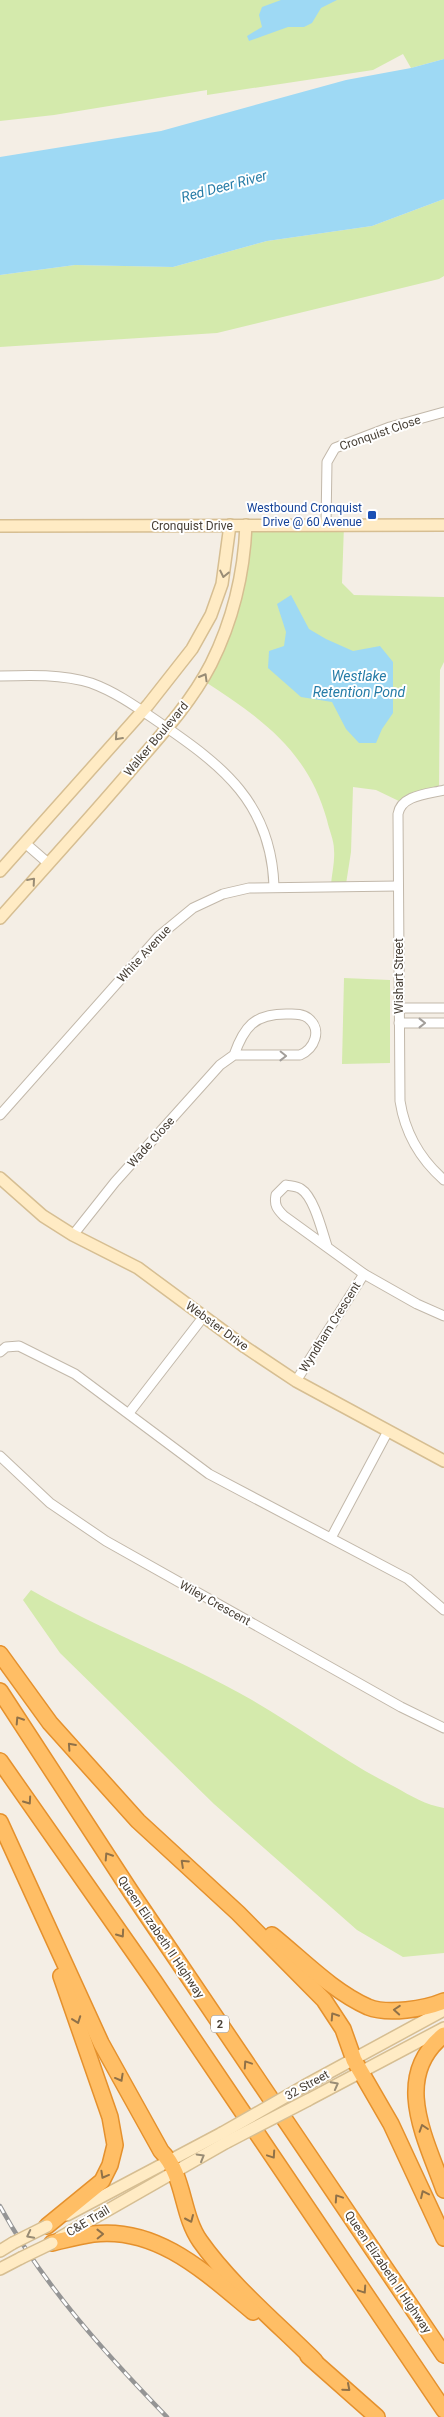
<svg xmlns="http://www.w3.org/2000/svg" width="444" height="2417" font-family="Roboto,sans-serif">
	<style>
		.green { fill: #d4eaac }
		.water { fill: #9ed9f4 }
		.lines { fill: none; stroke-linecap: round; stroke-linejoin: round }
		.street-casing { stroke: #c2b8aa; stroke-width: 11 }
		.secondary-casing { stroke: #d6be92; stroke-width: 14 }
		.highway-casing { stroke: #e5912d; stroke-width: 18 }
		.street { stroke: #fff; stroke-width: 9 }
		.secondary { stroke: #ffebc4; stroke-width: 11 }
		.highway { stroke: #ffbe65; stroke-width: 15 }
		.rail-casing { stroke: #959595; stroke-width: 4.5 }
		.rail { stroke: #fff; stroke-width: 2.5; stroke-dasharray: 8; stroke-linecap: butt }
		.secondary-bridge-casing { stroke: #d6be92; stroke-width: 14; stroke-linecap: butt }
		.secondary-bridge { stroke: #ffebc4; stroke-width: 11 }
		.oneway { stroke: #998c75 }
		.oneway2 { stroke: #a29e9a }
		.oneway3 { stroke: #907148 }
		.transit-dot { fill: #1a4fb4; stroke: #fff; stroke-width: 2 }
		.labels { text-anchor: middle; stroke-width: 4; stroke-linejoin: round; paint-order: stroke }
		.shield { fill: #fff; stroke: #7e7871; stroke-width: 1 }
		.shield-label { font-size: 11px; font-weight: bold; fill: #463e34 }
		.street-label { font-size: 12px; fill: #463e34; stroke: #fff }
		.transit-label { font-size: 12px; fill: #164399; stroke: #fff; text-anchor: end }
		.water-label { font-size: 14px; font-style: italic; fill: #267ca7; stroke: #fff }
	</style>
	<rect width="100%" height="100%" fill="#f4eee5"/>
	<g class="green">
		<path d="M 0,0 L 444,0 L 444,59 L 411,68 L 403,54 L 373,70 L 207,95 L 207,90 L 54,115 L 0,121 Z"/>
		<path d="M 444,199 L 444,276 L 439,279 L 217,333 L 0,347 L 0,275 L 75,265 L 173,267 L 267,241 L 372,226 Z"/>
		<path d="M 246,525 L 344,525 L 342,583 L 354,595 L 444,597 L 444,662 L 440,670 L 439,792 L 403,803 L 376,790 L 353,787 L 351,852 L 346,884 L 331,884 C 332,873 335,861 334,850 C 334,840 329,830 327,820 C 308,751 261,718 204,681 L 220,656 Z"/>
		<path d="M 344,978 L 390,980 L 390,1063 L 342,1064 Z"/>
		<path d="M 31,1590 C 102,1631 181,1659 252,1700 C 301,1728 345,1762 395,1787 C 411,1796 426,1805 444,1808 L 444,1953 L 403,1957 L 357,1930 L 214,1804 L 60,1653 L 23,1600 Z"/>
	</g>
	<g class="water">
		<path d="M 281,0 L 337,0 L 321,8 L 312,23 L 304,27 L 288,27 L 249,41 L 247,36 L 262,27 L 259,15 L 262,7 Z"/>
		<path d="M 444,59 L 444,199 L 372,226 L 267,241 L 173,267 L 75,265 L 0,275 L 0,157 L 161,131 L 346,80 L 411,68 Z"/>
		<path d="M 291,595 L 309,629 L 326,639 L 353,651 L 380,646 L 393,662 L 393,713 L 382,729 L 376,743 L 359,743 L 346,729 L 332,702 L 301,697 L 268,668 L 269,651 L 284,646 L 286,632 L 277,604 Z"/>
	</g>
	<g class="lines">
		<defs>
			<g id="street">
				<path d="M 326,525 L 327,462 L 335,448 L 390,427 L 444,412"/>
				<path d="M 0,676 C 30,675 62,674 91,683 C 116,692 138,708 160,723 C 223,766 271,803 274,886"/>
				<path d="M 444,790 C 428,794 401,795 398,814 L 400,1101 C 405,1133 420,1159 444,1180"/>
				<path d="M 25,843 L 48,863"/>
				<path d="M 399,1008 L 444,1008"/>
				<path d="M 399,1023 L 444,1023"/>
				<path d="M 0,1115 L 159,936 L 193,908 L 223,894 L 249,888 L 398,886"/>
				<path d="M 73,1235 L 115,1182 L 220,1065 L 234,1055 L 300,1055 C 314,1049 323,1030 308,1018 C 302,1013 294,1014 286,1014 C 254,1014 244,1027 234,1055"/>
				<path d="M 327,1246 C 322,1231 314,1197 301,1189 C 297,1186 290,1186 286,1185 L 276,1195 C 274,1205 277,1209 284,1216 L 364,1274 L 417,1304 L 444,1316"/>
				<path d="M 0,1352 L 6,1347 L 19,1346 L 75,1374 L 209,1474 L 408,1579 L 444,1610"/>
				<path d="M 296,1381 L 364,1274"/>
				<path d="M 129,1413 L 204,1316"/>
				<path d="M 0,1456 L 50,1503 L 106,1541 L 401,1707 L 444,1728"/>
				<path d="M 331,1538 L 388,1431"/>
			</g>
			<g id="secondary">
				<path d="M 0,526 L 444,525"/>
				<path d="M 0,871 L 148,705 L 192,649 L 211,615 L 222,584 L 230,525"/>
				<path d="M 0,918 C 45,867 92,816 136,764 C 163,733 192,701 211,664 C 233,620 244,574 246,525"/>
				<path d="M 0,1178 L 43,1216 L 73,1235 L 138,1268 L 245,1347 L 296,1381 L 444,1461"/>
				<path d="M 306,2085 L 444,2010"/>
				<path d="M 308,2100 L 444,2028"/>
				<path d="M 67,2215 L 222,2133"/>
				<path d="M 59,2238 L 227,2142"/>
				<path d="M 0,2251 L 13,2243"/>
				<path d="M 0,2269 L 21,2258"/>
			</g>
			<g id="highway">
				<path d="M 0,1654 L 50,1723 L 138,1821 L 238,1913 L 324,2000 L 343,2029 L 354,2060 L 391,2124 L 444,2238"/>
				<path d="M 0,1691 L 131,1892 L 444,2355"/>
				<path d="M 0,1761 L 154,1981 L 444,2410"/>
				<path d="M 0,1822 L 101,2043 L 161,2151 C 185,2175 181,2214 200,2241 C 231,2285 277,2323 315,2361"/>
				<path d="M 272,1935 C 302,1959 332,1991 368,2007 C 388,2015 425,2009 444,2001"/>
				<path d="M 444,2035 C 391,2077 426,2139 444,2190"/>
				<path d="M 47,2226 L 102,2181 L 110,2165 L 115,2145 L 110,2117 L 61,1976"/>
				<path d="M 52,2243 C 65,2240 79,2236 93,2234 C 158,2226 207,2274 253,2312"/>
				<path d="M 308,2356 L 377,2417"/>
			</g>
		</defs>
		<use href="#street" class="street-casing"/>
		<use href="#secondary" class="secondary-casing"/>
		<use href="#highway" class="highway-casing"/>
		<use href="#street" class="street"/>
		<use href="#secondary" class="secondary"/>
		<use href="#highway" class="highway"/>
		<defs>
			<path id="rail" d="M 0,2206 C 43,2285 105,2353 167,2417"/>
		</defs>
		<use href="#rail" class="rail-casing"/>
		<use href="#rail" class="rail"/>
		<defs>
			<g id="secondary-bridge">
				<path d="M 222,2133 L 306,2085"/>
				<path d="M 227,2142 L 308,2100"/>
				<path d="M 13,2243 L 47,2226"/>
				<path d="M 21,2258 L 52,2243"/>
			</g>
		</defs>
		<use href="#secondary-bridge" class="secondary-bridge-casing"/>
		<use href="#secondary-bridge" class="secondary-bridge"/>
	</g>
	<defs><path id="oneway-chevron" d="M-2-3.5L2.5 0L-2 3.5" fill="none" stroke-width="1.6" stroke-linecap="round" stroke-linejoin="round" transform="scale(1.25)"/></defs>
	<g class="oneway">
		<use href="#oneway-chevron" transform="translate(224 574) rotate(102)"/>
		<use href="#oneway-chevron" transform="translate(204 677) rotate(-60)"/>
		<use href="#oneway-chevron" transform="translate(118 737) rotate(132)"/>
		<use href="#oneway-chevron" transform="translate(32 881) rotate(-49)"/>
		<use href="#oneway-chevron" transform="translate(335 2085) rotate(-28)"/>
		<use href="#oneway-chevron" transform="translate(201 2157) rotate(-30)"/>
		<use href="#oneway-chevron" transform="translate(30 2235) rotate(153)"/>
	</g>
	<g class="oneway2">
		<use href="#oneway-chevron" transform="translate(422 1023)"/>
		<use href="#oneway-chevron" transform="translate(283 1056) rotate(1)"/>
	</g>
	<g class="oneway3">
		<use href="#oneway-chevron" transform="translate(19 1720) rotate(-123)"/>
		<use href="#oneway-chevron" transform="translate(71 1746) rotate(-132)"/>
		<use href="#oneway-chevron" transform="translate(28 1801) rotate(55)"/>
		<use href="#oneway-chevron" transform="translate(108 1856) rotate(-123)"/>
		<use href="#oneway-chevron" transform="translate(184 1863) rotate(-137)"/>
		<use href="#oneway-chevron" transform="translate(121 1934) rotate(55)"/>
		<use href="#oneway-chevron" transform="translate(397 2010) rotate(-176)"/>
		<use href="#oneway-chevron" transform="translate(334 2016) rotate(-123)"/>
		<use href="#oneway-chevron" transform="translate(77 2020) rotate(70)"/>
		<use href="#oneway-chevron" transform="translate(247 2064) rotate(-124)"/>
		<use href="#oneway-chevron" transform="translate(120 2078) rotate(61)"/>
		<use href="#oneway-chevron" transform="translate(423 2128) rotate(-108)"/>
		<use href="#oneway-chevron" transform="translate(272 2155) rotate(56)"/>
		<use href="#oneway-chevron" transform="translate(104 2175) rotate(119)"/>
		<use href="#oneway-chevron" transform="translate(424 2194) rotate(-115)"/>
		<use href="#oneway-chevron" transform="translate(338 2198) rotate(-124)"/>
		<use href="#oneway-chevron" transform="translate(190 2219) rotate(66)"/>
		<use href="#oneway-chevron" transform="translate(100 2234) rotate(-1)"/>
		<use href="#oneway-chevron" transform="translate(363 2290) rotate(56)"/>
		<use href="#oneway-chevron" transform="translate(347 2388) rotate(41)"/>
	</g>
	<rect class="transit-dot" x="367" y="510" width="10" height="10" rx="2.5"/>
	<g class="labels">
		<rect class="shield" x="211" y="2015.5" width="18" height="17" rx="4"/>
		<g class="shield-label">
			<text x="220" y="2028">2</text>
		</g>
		<g class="street-label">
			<text transform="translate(380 433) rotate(-19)" y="4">Cronquist Close</text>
			<text x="192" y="530">Cronquist Drive</text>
			<text transform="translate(156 739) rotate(-50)" y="4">Walker Boulevard</text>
			<text transform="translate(144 954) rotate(-47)" y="4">White Avenue</text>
			<text transform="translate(399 976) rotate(-90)" y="4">Wishart Street</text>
			<text transform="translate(151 1142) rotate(-48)" y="4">Wade Close</text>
			<text transform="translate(217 1326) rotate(36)" y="4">Webster Drive</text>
			<text transform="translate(330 1327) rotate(-58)" y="4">Wyndham Crescent</text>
			<text transform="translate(215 1603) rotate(29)" y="4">Wiley Crescent</text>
			<text transform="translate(161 1937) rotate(56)" y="4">Queen Elizabeth II Highway</text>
			<text transform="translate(307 2085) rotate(-29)" y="4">32 Street</text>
			<text transform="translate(88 2221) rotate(-31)" y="4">C&amp;E Trail</text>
			<text transform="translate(388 2272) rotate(56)" y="4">Queen Elizabeth II Highway</text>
		</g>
		<g class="transit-label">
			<text x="362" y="512">Westbound Cronquist<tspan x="362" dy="14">Drive @ 60 Avenue</tspan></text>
		</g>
		<g class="water-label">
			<text transform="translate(224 186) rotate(-15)" y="5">Red Deer River</text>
			<text x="359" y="681">Westlake<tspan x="359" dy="16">Retention Pond</tspan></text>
		</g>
	</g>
</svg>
